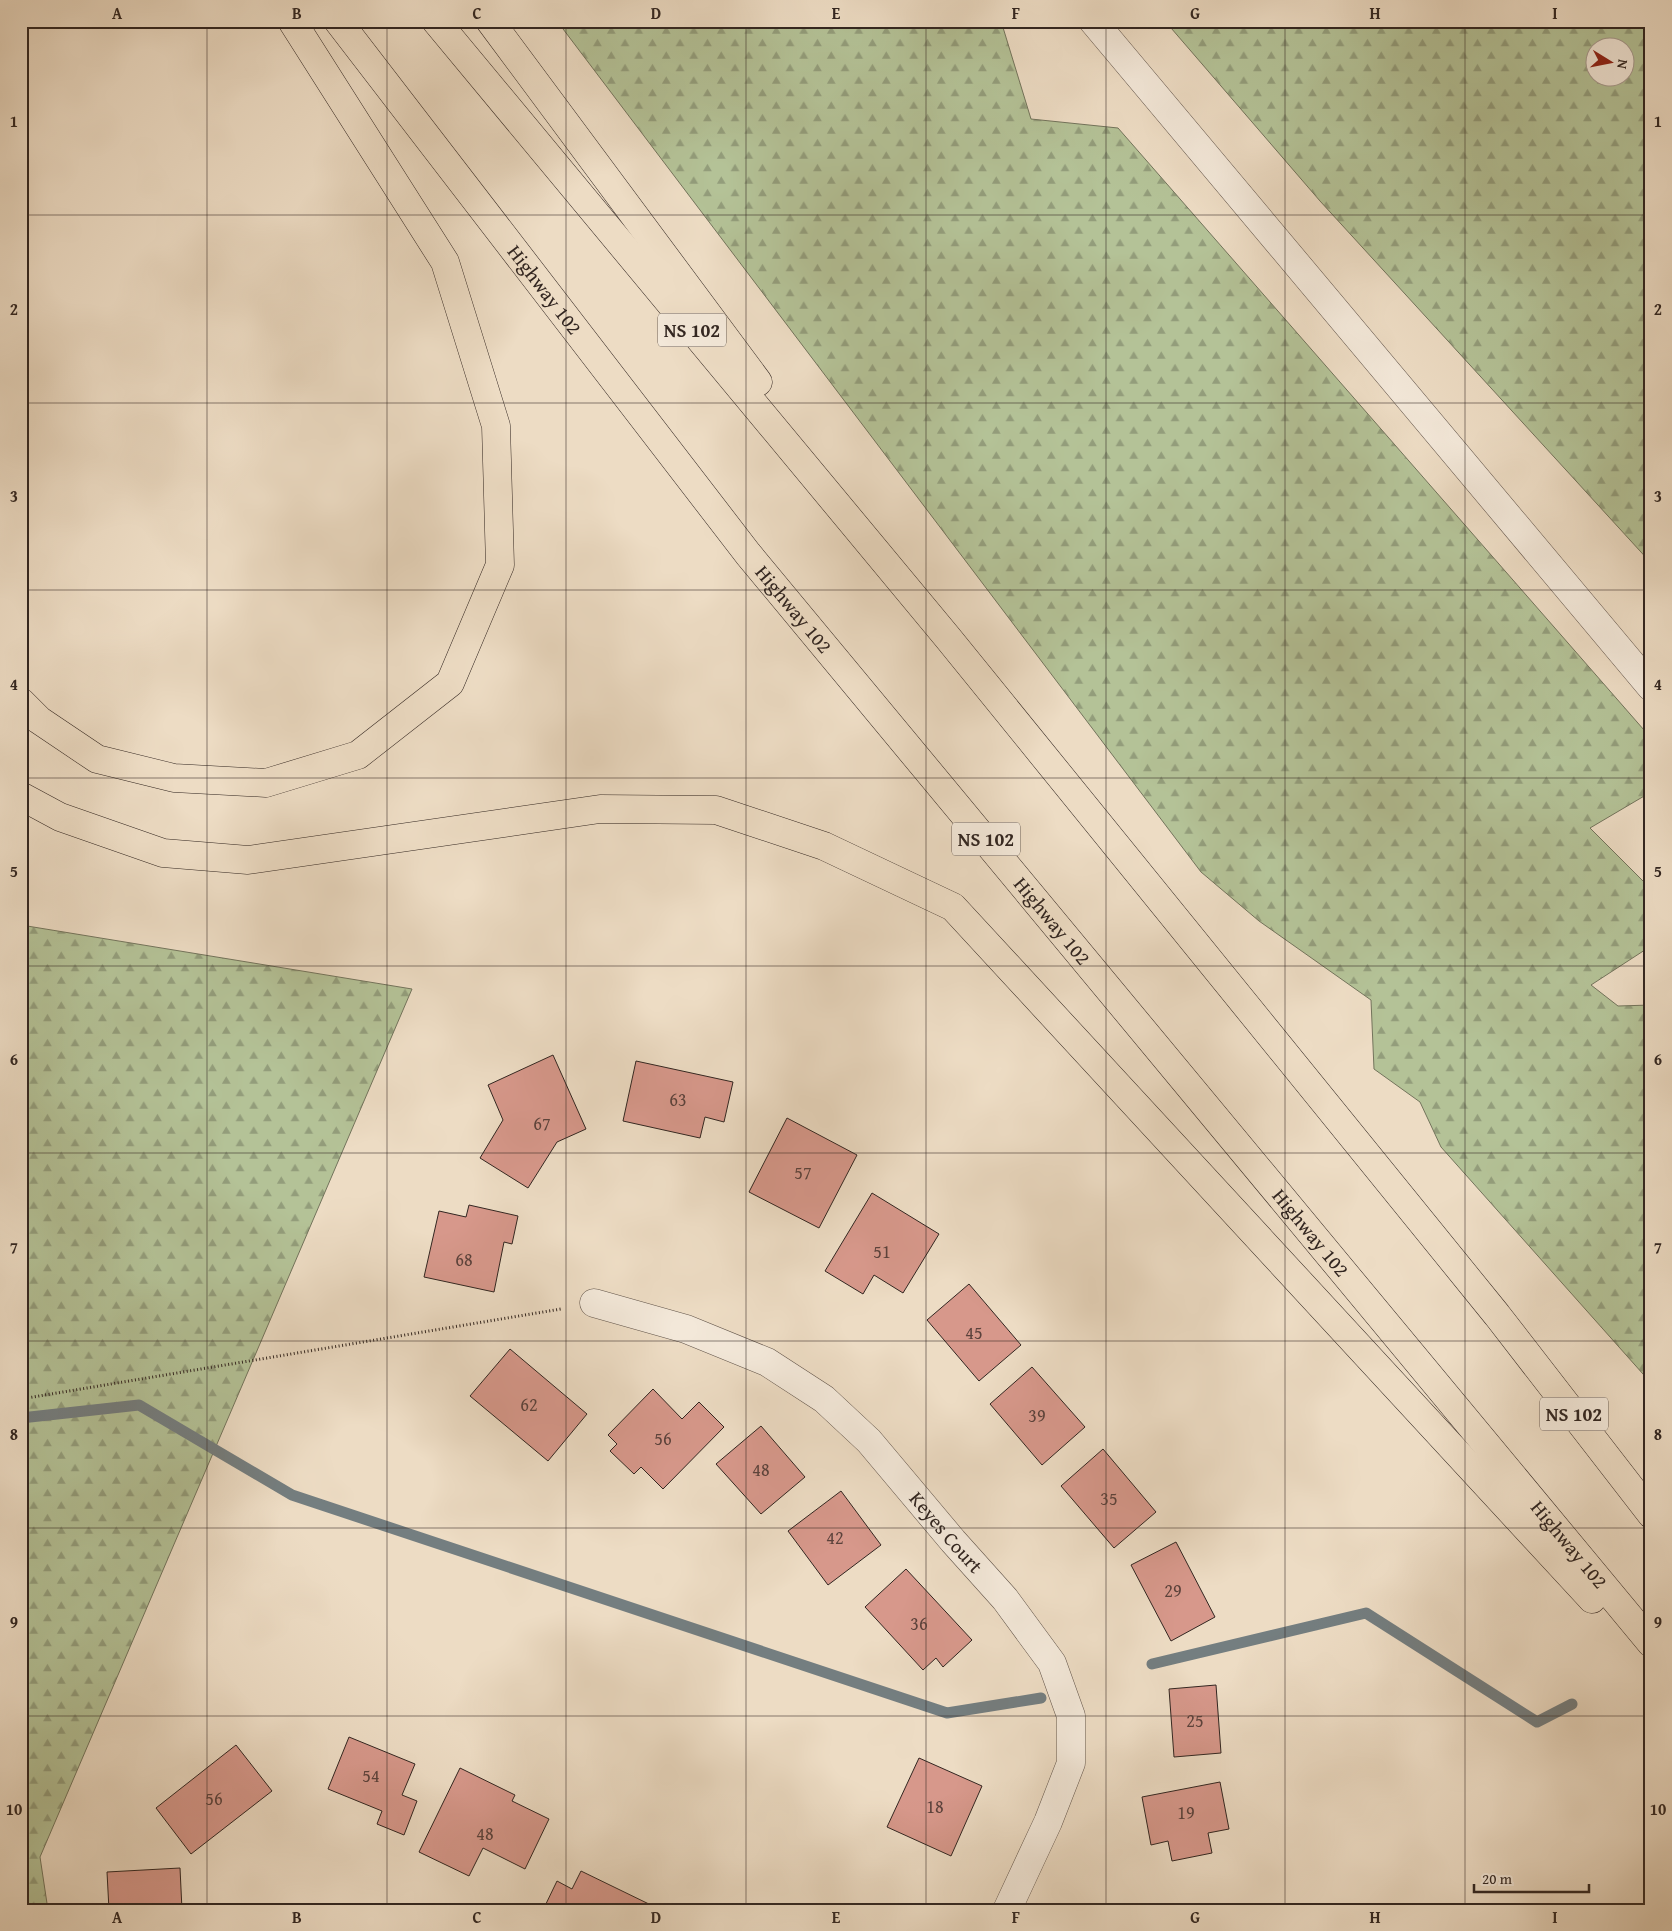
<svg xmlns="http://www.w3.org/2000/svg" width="1672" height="1931" font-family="'Gentium Book Plus',serif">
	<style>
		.forest { fill: url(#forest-firs); stroke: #73745c; fill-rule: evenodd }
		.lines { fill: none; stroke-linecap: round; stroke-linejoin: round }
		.stream { stroke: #747e80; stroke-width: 11 }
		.building { fill: #d7988b; stroke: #322621 }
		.minor-casing { stroke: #61544a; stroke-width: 29 }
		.highway-casing { stroke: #322621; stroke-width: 29 }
		.path { stroke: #322621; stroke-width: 3; stroke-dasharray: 1 2.5; stroke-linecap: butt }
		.minor { stroke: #f3e8d9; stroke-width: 28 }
		.highway { stroke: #eddcc4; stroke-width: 28 }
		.grid { fill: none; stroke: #322621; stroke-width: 1; stroke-opacity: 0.55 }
		.labels { text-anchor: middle; stroke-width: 4.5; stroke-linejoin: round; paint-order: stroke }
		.number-label { font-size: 18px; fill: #5b423c }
		.shield { fill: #f3e8d9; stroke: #6c6058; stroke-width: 1 }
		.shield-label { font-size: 19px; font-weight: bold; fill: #322621 }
		.street-label { font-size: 20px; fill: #322621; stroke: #f3e8d9 }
		.neatline { fill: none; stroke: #322621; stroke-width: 2 }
		.grid-label { font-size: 16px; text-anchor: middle; font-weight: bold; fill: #322621 }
	</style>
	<defs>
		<pattern id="forest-firs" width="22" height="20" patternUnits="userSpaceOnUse" patternTransform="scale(1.25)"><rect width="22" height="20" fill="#b4c297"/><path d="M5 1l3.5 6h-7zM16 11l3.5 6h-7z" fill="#939d7b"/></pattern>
	</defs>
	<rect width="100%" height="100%" fill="#eddcc4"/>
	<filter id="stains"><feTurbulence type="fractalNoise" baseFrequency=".004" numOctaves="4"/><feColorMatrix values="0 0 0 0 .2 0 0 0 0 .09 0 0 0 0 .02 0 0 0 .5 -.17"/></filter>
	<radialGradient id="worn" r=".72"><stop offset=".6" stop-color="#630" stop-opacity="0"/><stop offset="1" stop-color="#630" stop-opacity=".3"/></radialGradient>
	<g class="forest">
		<path d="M 557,21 L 1001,21 L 1031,119 L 1118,128 L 1651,738 L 1651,792 L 1590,828 L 1651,889 L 1651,946 L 1591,985 L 1618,1006 L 1651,1005 L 1651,1383 L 1441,1147 L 1420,1102 L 1374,1069 L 1371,1000 L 1259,921 L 1201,872 Z"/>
		<path d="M 1165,21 L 1651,21 L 1651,563 L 1320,201 ZM 1594,48 L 1624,48 L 1624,78 L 1594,78 Z"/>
		<path d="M 21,925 L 412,989 L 40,1857 L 48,1910 L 21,1910 Z"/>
	</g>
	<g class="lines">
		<g class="stream">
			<path d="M 21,1418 L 139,1405 L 292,1495 L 947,1713 L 1041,1698"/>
			<path d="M 1152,1664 L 1366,1613 L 1537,1722 L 1572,1704"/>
		</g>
	</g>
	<g class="building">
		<path d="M 553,1055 L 586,1129 L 557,1142 L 528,1188 L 480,1158 L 503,1120 L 488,1085 Z"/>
		<path d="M 636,1061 L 733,1082 L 724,1122 L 705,1117 L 700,1138 L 623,1121 Z"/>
		<path d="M 787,1118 L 857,1155 L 819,1228 L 749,1192 Z"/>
		<path d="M 872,1193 L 939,1234 L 903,1293 L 874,1275 L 863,1294 L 825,1271 Z"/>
		<path d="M 469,1205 L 518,1216 L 512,1244 L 504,1242 L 494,1292 L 424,1277 L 439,1211 L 466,1217 Z"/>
		<path d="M 969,1284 L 1021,1345 L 979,1381 L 927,1320 Z"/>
		<path d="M 510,1349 L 587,1414 L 548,1461 L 470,1396 Z"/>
		<path d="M 1032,1367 L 1085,1427 L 1042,1465 L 990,1404 Z"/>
		<path d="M 653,1389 L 682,1419 L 699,1402 L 724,1427 L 663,1489 L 641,1467 L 634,1474 L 610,1451 L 617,1444 L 608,1435 Z"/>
		<path d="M 761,1426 L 805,1477 L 761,1514 L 716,1464 Z"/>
		<path d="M 1103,1449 L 1156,1512 L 1114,1548 L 1061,1486 Z"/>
		<path d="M 841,1491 L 881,1545 L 828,1585 L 788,1531 Z"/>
		<path d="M 1176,1542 L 1215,1617 L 1171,1641 L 1131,1565 Z"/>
		<path d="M 906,1569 L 972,1640 L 943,1667 L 936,1658 L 923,1670 L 865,1607 Z"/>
		<path d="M 1216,1685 L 1221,1753 L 1174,1757 L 1169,1689 Z"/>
		<path d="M 349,1737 L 415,1764 L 402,1795 L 417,1801 L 404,1835 L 377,1824 L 382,1811 L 328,1789 Z"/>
		<path d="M 236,1745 L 272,1791 L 191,1854 L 156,1808 Z"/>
		<path d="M 919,1758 L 982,1786 L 951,1856 L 887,1827 Z"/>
		<path d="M 460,1768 L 515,1795 L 512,1801 L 549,1819 L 525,1869 L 483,1848 L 469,1876 L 419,1852 Z"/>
		<path d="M 1220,1782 L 1229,1829 L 1208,1833 L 1212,1853 L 1172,1861 L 1168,1841 L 1151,1845 L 1142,1797 Z"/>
		<path d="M 180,1868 L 182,1910 L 109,1910 L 107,1872 Z"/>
		<path d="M 581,1871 L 653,1906 L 651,1910 L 543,1910 L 557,1881 L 572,1889 Z"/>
	</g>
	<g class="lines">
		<defs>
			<g id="minor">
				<path d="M 1093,21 L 1651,687"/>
				<path id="s1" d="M 594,1303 L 686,1329 L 767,1362 L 824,1399 L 869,1441 L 953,1541 L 1005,1599 L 1052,1663 L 1071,1716 L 1071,1763 L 1048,1822 L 1007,1910"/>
			</g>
			<g id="highway">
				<path id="s2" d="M 338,21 L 748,554 L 1651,1643"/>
				<path d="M 436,21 L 948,638 L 1497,1315 L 1651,1514"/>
				<path d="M 490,21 L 758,382"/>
				<path d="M 21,702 L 39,720 L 97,759 L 174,778 L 266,783 L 358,755 L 450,683 L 500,565 L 496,426 L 445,262 L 292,21"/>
				<path d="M 21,796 L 60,817 L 163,853 L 248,860 L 600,809 L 716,810 L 824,846 L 953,907 L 1592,1599"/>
			</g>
		</defs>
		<use href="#minor" class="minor-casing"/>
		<use href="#highway" class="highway-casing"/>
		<path class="path" d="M 21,1399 L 561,1309"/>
		<use href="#minor" class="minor"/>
		<use href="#highway" class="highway"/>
	</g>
	<path class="grid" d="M 207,21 L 207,1910M 387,21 L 387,1910M 566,21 L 566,1910M 746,21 L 746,1910M 926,21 L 926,1910M 1106,21 L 1106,1910M 1285,21 L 1285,1910M 1465,21 L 1465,1910M 21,215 L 1651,215M 21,403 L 1651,403M 21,590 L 1651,590M 21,778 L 1651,778M 21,966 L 1651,966M 21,1153 L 1651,1153M 21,1341 L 1651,1341M 21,1528 L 1651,1528M 21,1716 L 1651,1716"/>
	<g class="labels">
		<g class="number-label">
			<text x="678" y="1106">63</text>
			<text x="542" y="1130">67</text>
			<text x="803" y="1179">57</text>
			<text x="882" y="1258">51</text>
			<text x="464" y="1266">68</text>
			<text x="974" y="1339">45</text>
			<text x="529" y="1411">62</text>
			<text x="1037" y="1422">39</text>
			<text x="663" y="1445">56</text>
			<text x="761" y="1476">48</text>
			<text x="1109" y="1505">35</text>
			<text x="835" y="1544">42</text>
			<text x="1173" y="1597">29</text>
			<text x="919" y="1630">36</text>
			<text x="1195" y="1727">25</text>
			<text x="371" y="1782">54</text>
			<text x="214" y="1805">56</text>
			<text x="935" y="1813">18</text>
			<text x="1186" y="1819">19</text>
			<text x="485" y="1840">48</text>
		</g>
		<g class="shield">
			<rect x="658" y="313.5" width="68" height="33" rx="4"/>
			<rect x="952" y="822.5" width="68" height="33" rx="4"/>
			<rect x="1540" y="1397.5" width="68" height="33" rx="4"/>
		</g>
		<g class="shield-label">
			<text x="692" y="337">NS 102</text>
			<text x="986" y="846">NS 102</text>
			<text x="1574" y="1421">NS 102</text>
		</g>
		<g class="street-label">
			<text dy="7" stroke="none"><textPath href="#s2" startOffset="339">Highway 102</textPath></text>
			<text dy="7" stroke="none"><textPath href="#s2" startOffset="744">Highway 102</textPath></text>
			<text dy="7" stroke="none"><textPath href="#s2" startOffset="1149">Highway 102</textPath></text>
			<text dy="7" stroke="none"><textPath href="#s2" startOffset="1554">Highway 102</textPath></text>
			<text dy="7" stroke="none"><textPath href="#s1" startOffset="432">Keyes Court</textPath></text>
			<text dy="7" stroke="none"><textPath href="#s2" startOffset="1959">Highway 102</textPath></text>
		</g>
	</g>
	<rect width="1672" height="1931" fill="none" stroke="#eddcc4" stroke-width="55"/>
	<g transform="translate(1610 62) rotate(100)"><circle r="24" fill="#f3e8d9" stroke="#a69a8f"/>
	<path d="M0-4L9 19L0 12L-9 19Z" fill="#8f2418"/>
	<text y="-8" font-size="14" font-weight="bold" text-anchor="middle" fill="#322621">N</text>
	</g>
	<path d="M1474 1884v8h115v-8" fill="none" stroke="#322621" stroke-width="2.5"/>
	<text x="1482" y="1884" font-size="15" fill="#322621" stroke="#f3e8d9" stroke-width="4" paint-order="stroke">20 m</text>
	<rect x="28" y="28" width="1616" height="1876" class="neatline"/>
	<g class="grid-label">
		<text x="117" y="19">A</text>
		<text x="297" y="19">B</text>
		<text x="477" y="19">C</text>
		<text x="656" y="19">D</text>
		<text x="836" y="19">E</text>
		<text x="1016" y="19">F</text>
		<text x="1195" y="19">G</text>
		<text x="1375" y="19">H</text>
		<text x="1555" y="19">I</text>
		<text x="14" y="127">1</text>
		<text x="1658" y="127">1</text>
		<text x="14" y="315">2</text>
		<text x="1658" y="315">2</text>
		<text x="14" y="502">3</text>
		<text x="1658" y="502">3</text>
		<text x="14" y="690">4</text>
		<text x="1658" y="690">4</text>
		<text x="14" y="877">5</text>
		<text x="1658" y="877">5</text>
		<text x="14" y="1065">6</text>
		<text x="1658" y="1065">6</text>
		<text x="14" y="1253">7</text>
		<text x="1658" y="1253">7</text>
		<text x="14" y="1440">8</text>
		<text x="1658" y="1440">8</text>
		<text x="14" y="1628">9</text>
		<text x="1658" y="1628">9</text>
		<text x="14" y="1815">10</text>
		<text x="1658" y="1815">10</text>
		<text x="117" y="1923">A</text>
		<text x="297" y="1923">B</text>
		<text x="477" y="1923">C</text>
		<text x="656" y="1923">D</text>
		<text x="836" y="1923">E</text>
		<text x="1016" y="1923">F</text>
		<text x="1195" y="1923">G</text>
		<text x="1375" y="1923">H</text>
		<text x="1555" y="1923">I</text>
	</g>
	<rect width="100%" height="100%" filter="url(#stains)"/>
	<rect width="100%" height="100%" fill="url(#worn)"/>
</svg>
